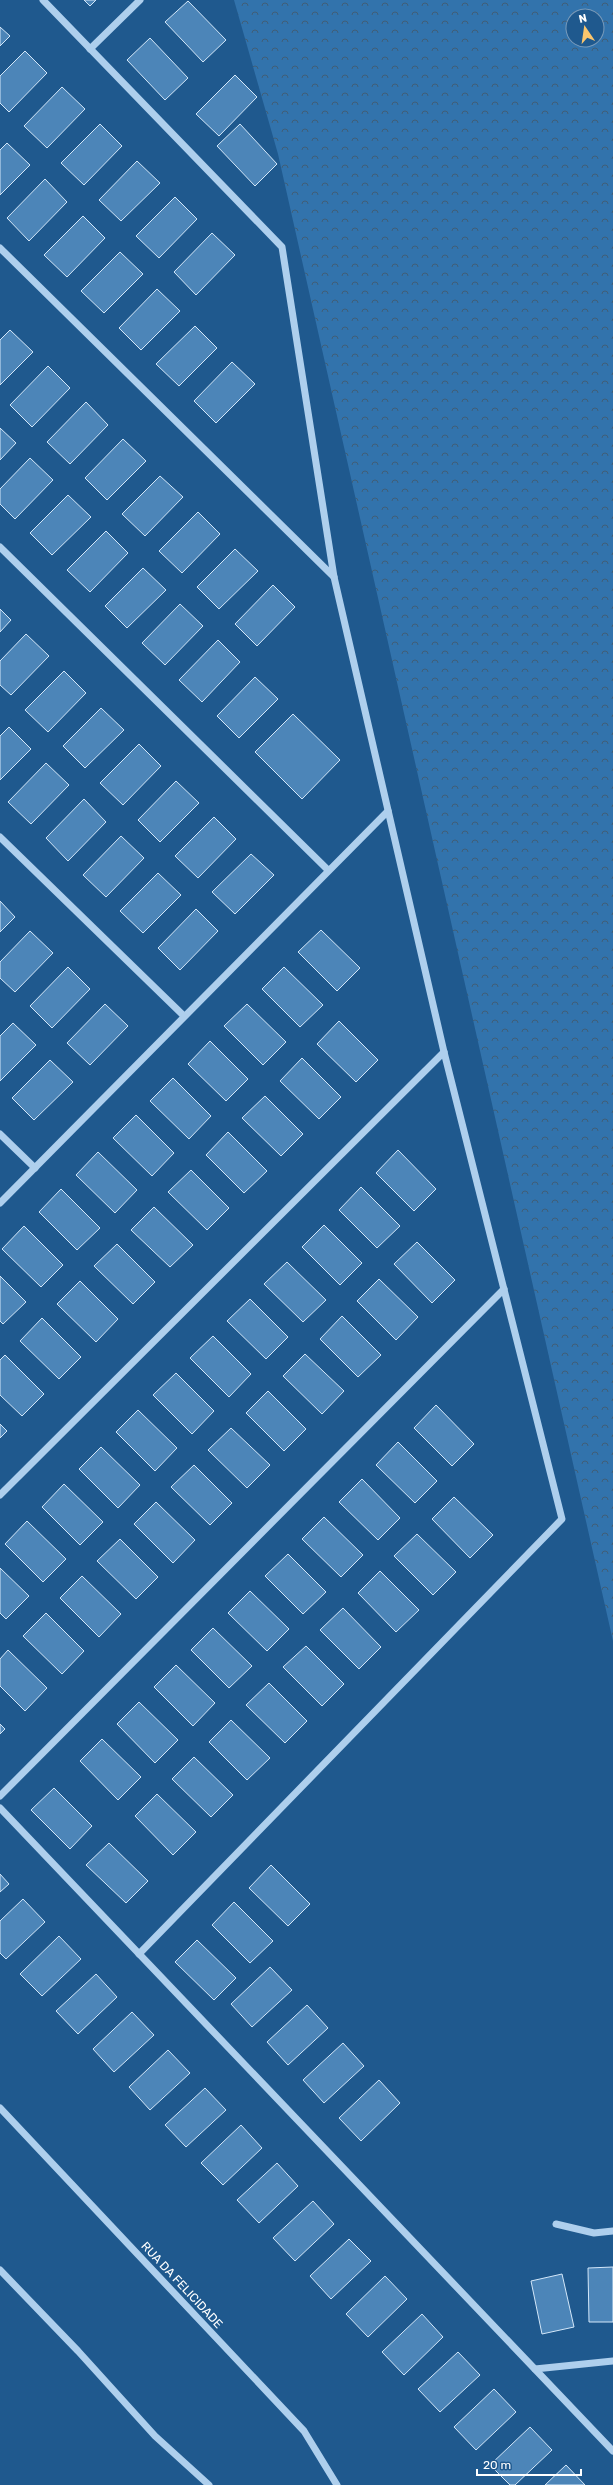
<svg xmlns="http://www.w3.org/2000/svg" width="613" height="2485" font-family="Rubik,sans-serif">
	<style>
		.forest { fill: url(#forest-crowns); fill-rule: evenodd }
		.building { fill: #4c85b8; stroke: #d3e7f9 }
		.lines { fill: none; stroke-linecap: round; stroke-linejoin: round }
		.minor { stroke: #aecfed; stroke-width: 7 }
		.labels { text-anchor: middle; stroke-width: 3; stroke-linejoin: round; paint-order: stroke }
		.street-label { font-size: 12px; fill: #fff; stroke: #1f598e }
	</style>
	<defs>
		<pattern id="forest-crowns" width="20" height="18" patternUnits="userSpaceOnUse"><rect width="20" height="18" fill="#3273ac"/><path d="M2 6a3 3 0 1 1 6 0M12 15a3 3 0 1 1 6 0" fill="none" stroke="#405e77"/></pattern>
	</defs>
	<rect width="100%" height="100%" fill="#1f598e"/>
	<path class="forest" d="M 234,0 L 613,0 L 613,1641 L 278,154 ZM 573,16 L 597,16 L 597,40 L 573,40 Z"/>
	<g class="building">
		<path d="M 84,0 L 96,0 L 90,6 Z"/>
		<path d="M 188,1 L 226,40 L 203,62 L 165,22 Z"/>
		<path d="M 0,27 L 10,36 L 0,46 Z"/>
		<path d="M 150,38 L 188,78 L 165,100 L 127,60 Z"/>
		<path d="M 25,51 L 47,73 L 9,112 L 0,103 L 0,76 Z"/>
		<path d="M 235,75 L 257,97 L 219,136 L 196,114 Z"/>
		<path d="M 62,87 L 85,109 L 47,148 L 24,126 Z"/>
		<path d="M 100,124 L 122,146 L 84,185 L 61,163 Z"/>
		<path d="M 240,124 L 277,164 L 255,186 L 217,146 Z"/>
		<path d="M 7,143 L 30,165 L 0,195 L 0,150 Z"/>
		<path d="M 137,161 L 160,183 L 121,221 L 99,200 Z"/>
		<path d="M 45,179 L 67,202 L 29,241 L 7,218 Z"/>
		<path d="M 175,197 L 197,219 L 159,258 L 136,236 Z"/>
		<path d="M 83,216 L 105,238 L 67,277 L 44,255 Z"/>
		<path d="M 212,233 L 235,255 L 196,295 L 174,272 Z"/>
		<path d="M 120,252 L 143,274 L 104,313 L 81,291 Z"/>
		<path d="M 157,289 L 180,311 L 141,350 L 119,328 Z"/>
		<path d="M 195,326 L 217,348 L 179,386 L 156,364 Z"/>
		<path d="M 10,330 L 33,352 L 0,385 L 0,340 Z"/>
		<path d="M 232,362 L 255,384 L 216,423 L 194,401 Z"/>
		<path d="M 48,366 L 70,388 L 32,427 L 10,405 Z"/>
		<path d="M 86,402 L 108,425 L 70,464 L 47,442 Z"/>
		<path d="M 0,428 L 16,443 L 0,460 Z"/>
		<path d="M 123,439 L 146,461 L 107,500 L 85,478 Z"/>
		<path d="M 30,458 L 53,480 L 15,519 L 0,504 L 0,489 Z"/>
		<path d="M 160,476 L 183,497 L 145,536 L 122,514 Z"/>
		<path d="M 68,495 L 91,517 L 52,555 L 30,533 Z"/>
		<path d="M 198,512 L 220,534 L 182,573 L 159,551 Z"/>
		<path d="M 106,531 L 128,553 L 90,592 L 67,570 Z"/>
		<path d="M 235,549 L 258,571 L 219,609 L 197,587 Z"/>
		<path d="M 143,568 L 166,590 L 127,628 L 105,606 Z"/>
		<path d="M 273,585 L 295,607 L 257,646 L 235,624 Z"/>
		<path d="M 180,604 L 203,626 L 165,665 L 142,643 Z"/>
		<path d="M 0,609 L 11,620 L 0,632 Z"/>
		<path d="M 26,634 L 49,656 L 11,695 L 0,685 L 0,661 Z"/>
		<path d="M 218,640 L 240,662 L 202,702 L 179,680 Z"/>
		<path d="M 64,671 L 86,693 L 48,732 L 25,710 Z"/>
		<path d="M 255,677 L 278,699 L 239,738 L 217,716 Z"/>
		<path d="M 101,708 L 124,730 L 85,768 L 63,746 Z"/>
		<path d="M 293,714 L 340,760 L 302,799 L 255,752 Z"/>
		<path d="M 9,727 L 31,749 L 0,780 L 0,736 Z"/>
		<path d="M 139,744 L 161,766 L 123,805 L 100,783 Z"/>
		<path d="M 46,763 L 69,785 L 31,824 L 8,802 Z"/>
		<path d="M 176,781 L 199,803 L 160,842 L 138,820 Z"/>
		<path d="M 84,799 L 106,822 L 68,861 L 46,838 Z"/>
		<path d="M 214,817 L 236,839 L 198,878 L 175,856 Z"/>
		<path d="M 121,836 L 144,858 L 106,897 L 83,875 Z"/>
		<path d="M 251,854 L 274,875 L 235,914 L 212,892 Z"/>
		<path d="M 158,873 L 181,895 L 143,933 L 120,911 Z"/>
		<path d="M 0,901 L 15,917 L 0,932 Z"/>
		<path d="M 196,909 L 218,931 L 180,970 L 158,948 Z"/>
		<path d="M 321,930 L 360,968 L 337,991 L 298,952 Z"/>
		<path d="M 30,931 L 53,953 L 15,992 L 0,978 L 0,962 Z"/>
		<path d="M 68,967 L 90,989 L 52,1028 L 30,1006 Z"/>
		<path d="M 284,967 L 323,1005 L 300,1027 L 262,989 Z"/>
		<path d="M 105,1004 L 128,1026 L 90,1065 L 67,1043 Z"/>
		<path d="M 247,1004 L 286,1042 L 263,1065 L 224,1026 Z"/>
		<path d="M 339,1021 L 378,1060 L 356,1082 L 317,1044 Z"/>
		<path d="M 13,1023 L 36,1045 L 0,1081 L 0,1036 Z"/>
		<path d="M 210,1041 L 248,1079 L 226,1101 L 188,1064 Z"/>
		<path d="M 302,1058 L 341,1097 L 319,1119 L 280,1081 Z"/>
		<path d="M 50,1060 L 73,1082 L 34,1120 L 12,1098 Z"/>
		<path d="M 173,1078 L 211,1116 L 189,1139 L 150,1101 Z"/>
		<path d="M 265,1096 L 303,1134 L 281,1156 L 242,1118 Z"/>
		<path d="M 136,1115 L 174,1153 L 152,1176 L 113,1138 Z"/>
		<path d="M 228,1132 L 267,1171 L 244,1193 L 206,1155 Z"/>
		<path d="M 398,1150 L 436,1189 L 414,1211 L 376,1173 Z"/>
		<path d="M 98,1152 L 137,1190 L 115,1213 L 76,1175 Z"/>
		<path d="M 191,1170 L 229,1208 L 207,1230 L 168,1192 Z"/>
		<path d="M 361,1187 L 400,1226 L 377,1248 L 339,1210 Z"/>
		<path d="M 61,1189 L 100,1228 L 77,1250 L 39,1212 Z"/>
		<path d="M 154,1207 L 193,1245 L 170,1267 L 131,1230 Z"/>
		<path d="M 324,1225 L 362,1263 L 340,1285 L 302,1247 Z"/>
		<path d="M 24,1226 L 63,1265 L 41,1287 L 2,1249 Z"/>
		<path d="M 417,1242 L 455,1280 L 432,1303 L 394,1264 Z"/>
		<path d="M 117,1244 L 155,1282 L 133,1304 L 94,1266 Z"/>
		<path d="M 287,1262 L 326,1300 L 303,1322 L 264,1284 Z"/>
		<path d="M 0,1276 L 26,1302 L 3,1324 L 0,1321 Z"/>
		<path d="M 379,1279 L 418,1317 L 396,1340 L 357,1301 Z"/>
		<path d="M 80,1281 L 118,1319 L 96,1342 L 57,1304 Z"/>
		<path d="M 250,1299 L 288,1337 L 266,1359 L 227,1321 Z"/>
		<path d="M 342,1316 L 381,1355 L 358,1377 L 320,1339 Z"/>
		<path d="M 42,1318 L 81,1357 L 59,1379 L 20,1341 Z"/>
		<path d="M 213,1336 L 251,1374 L 229,1397 L 190,1358 Z"/>
		<path d="M 305,1354 L 344,1391 L 322,1414 L 283,1376 Z"/>
		<path d="M 5,1355 L 44,1394 L 22,1416 L 0,1395 L 0,1360 Z"/>
		<path d="M 176,1373 L 214,1411 L 192,1434 L 153,1395 Z"/>
		<path d="M 268,1391 L 306,1429 L 284,1451 L 246,1413 Z"/>
		<path d="M 436,1405 L 474,1444 L 452,1466 L 414,1428 Z"/>
		<path d="M 138,1410 L 177,1448 L 155,1471 L 116,1432 Z"/>
		<path d="M 0,1424 L 7,1431 L 0,1438 Z"/>
		<path d="M 231,1428 L 270,1465 L 247,1488 L 208,1450 Z"/>
		<path d="M 398,1442 L 437,1481 L 415,1503 L 376,1465 Z"/>
		<path d="M 101,1447 L 140,1485 L 118,1508 L 79,1469 Z"/>
		<path d="M 194,1465 L 232,1503 L 210,1525 L 171,1487 Z"/>
		<path d="M 362,1479 L 400,1518 L 378,1540 L 339,1502 Z"/>
		<path d="M 64,1484 L 103,1522 L 80,1545 L 42,1507 Z"/>
		<path d="M 454,1497 L 493,1535 L 470,1558 L 432,1519 Z"/>
		<path d="M 156,1502 L 195,1540 L 173,1563 L 134,1524 Z"/>
		<path d="M 324,1517 L 363,1555 L 341,1577 L 302,1539 Z"/>
		<path d="M 27,1521 L 66,1559 L 43,1582 L 5,1544 Z"/>
		<path d="M 417,1534 L 456,1572 L 433,1595 L 394,1556 Z"/>
		<path d="M 120,1539 L 158,1577 L 136,1599 L 97,1561 Z"/>
		<path d="M 288,1554 L 326,1592 L 303,1614 L 265,1576 Z"/>
		<path d="M 0,1568 L 29,1596 L 6,1619 L 0,1613 Z"/>
		<path d="M 380,1571 L 419,1610 L 396,1632 L 358,1593 Z"/>
		<path d="M 82,1576 L 121,1614 L 99,1637 L 60,1598 Z"/>
		<path d="M 250,1591 L 289,1629 L 267,1651 L 228,1613 Z"/>
		<path d="M 343,1608 L 381,1647 L 359,1669 L 320,1630 Z"/>
		<path d="M 46,1613 L 84,1651 L 62,1674 L 23,1636 Z"/>
		<path d="M 213,1628 L 252,1666 L 229,1688 L 191,1650 Z"/>
		<path d="M 306,1646 L 344,1684 L 322,1706 L 283,1667 Z"/>
		<path d="M 8,1650 L 47,1688 L 25,1711 L 0,1686 L 0,1659 Z"/>
		<path d="M 176,1665 L 215,1703 L 193,1726 L 154,1687 Z"/>
		<path d="M 269,1683 L 307,1721 L 285,1743 L 246,1705 Z"/>
		<path d="M 139,1702 L 178,1740 L 155,1763 L 117,1724 Z"/>
		<path d="M 231,1720 L 270,1758 L 247,1780 L 209,1742 Z"/>
		<path d="M 0,1724 L 5,1729 L 0,1734 Z"/>
		<path d="M 102,1739 L 141,1777 L 118,1800 L 80,1761 Z"/>
		<path d="M 194,1757 L 233,1795 L 211,1817 L 172,1779 Z"/>
		<path d="M 54,1788 L 92,1826 L 70,1849 L 31,1810 Z"/>
		<path d="M 157,1794 L 196,1832 L 173,1855 L 135,1816 Z"/>
		<path d="M 109,1843 L 148,1881 L 126,1903 L 86,1865 Z"/>
		<path d="M 271,1865 L 310,1904 L 288,1926 L 249,1888 Z"/>
		<path d="M 0,1874 L 9,1884 L 0,1892 Z"/>
		<path d="M 23,1899 L 45,1922 L 6,1959 L 0,1953 L 0,1921 Z"/>
		<path d="M 234,1902 L 273,1941 L 250,1963 L 212,1925 Z"/>
		<path d="M 59,1936 L 81,1959 L 42,1996 L 20,1974 Z"/>
		<path d="M 197,1940 L 236,1978 L 214,2000 L 175,1962 Z"/>
		<path d="M 270,1967 L 292,1990 L 252,2027 L 231,2004 Z"/>
		<path d="M 96,1974 L 117,1997 L 78,2034 L 56,2011 Z"/>
		<path d="M 307,2005 L 328,2028 L 288,2065 L 267,2042 Z"/>
		<path d="M 132,2012 L 154,2035 L 114,2072 L 93,2049 Z"/>
		<path d="M 343,2043 L 364,2066 L 324,2103 L 303,2080 Z"/>
		<path d="M 168,2050 L 190,2073 L 150,2110 L 129,2087 Z"/>
		<path d="M 379,2080 L 400,2103 L 361,2141 L 339,2118 Z"/>
		<path d="M 205,2088 L 226,2110 L 186,2147 L 165,2125 Z"/>
		<path d="M 241,2125 L 262,2148 L 223,2185 L 201,2163 Z"/>
		<path d="M 277,2163 L 298,2186 L 259,2223 L 237,2200 Z"/>
		<path d="M 313,2201 L 334,2224 L 295,2261 L 273,2238 Z"/>
		<path d="M 349,2239 L 371,2261 L 331,2299 L 310,2276 Z"/>
		<path d="M 613,2267 L 613,2322 L 589,2322 L 588,2268 Z"/>
		<path d="M 562,2274 L 574,2327 L 542,2334 L 531,2281 Z"/>
		<path d="M 385,2276 L 407,2299 L 368,2337 L 346,2314 Z"/>
		<path d="M 422,2314 L 443,2337 L 404,2375 L 382,2352 Z"/>
		<path d="M 458,2352 L 480,2375 L 440,2412 L 418,2389 Z"/>
		<path d="M 494,2389 L 516,2412 L 476,2450 L 454,2427 Z"/>
		<path d="M 530,2427 L 552,2450 L 515,2485 L 510,2485 L 490,2465 Z"/>
		<path d="M 566,2465 L 585,2485 L 545,2485 Z"/>
	</g>
	<g class="lines">
		<g class="minor">
			<path d="M 43,0 L 282,247 L 334,577 L 444,1052 L 562,1519 L 139,1954"/>
			<path d="M 90,49 L 140,0"/>
			<path d="M 0,248 L 334,577"/>
			<path d="M 0,547 L 328,870"/>
			<path d="M 0,837 L 184,1016"/>
			<path d="M 0,1134 L 35,1168"/>
			<path d="M 0,1203 L 388,811"/>
			<path d="M 0,1495 L 444,1052"/>
			<path d="M 0,1796 L 504,1289"/>
			<path d="M 0,1808 L 613,2451"/>
			<path d="M 0,2108 L 304,2431 L 337,2485"/>
			<path d="M 556,2224 L 594,2233 L 613,2231"/>
			<path d="M 0,2270 L 78,2351 L 155,2436 L 209,2485"/>
			<path d="M 535,2369 L 613,2361"/>
		</g>
	</g>
	<g class="labels">
		<g class="street-label">
			<text transform="translate(182 2285) rotate(47)" y="4">RUA DA FELICIDADE</text>
		</g>
	</g>
	<g transform="translate(585 28) rotate(347)"><circle r="19" fill="#1f598e" stroke="#799bbb"/>
	<path d="M0-3L7 15L0 10L-7 15Z" fill="#fbc66d"/>
	<text y="-6" font-size="11" font-weight="bold" text-anchor="middle" fill="#ffffff">N</text>
	</g>
	<path d="M477 2469v6h104v-6" fill="none" stroke="#ffffff" stroke-width="2"/>
	<text x="483" y="2469" font-size="12" fill="#ffffff" stroke="#1f598e" stroke-width="3" paint-order="stroke">20 m</text>
</svg>
